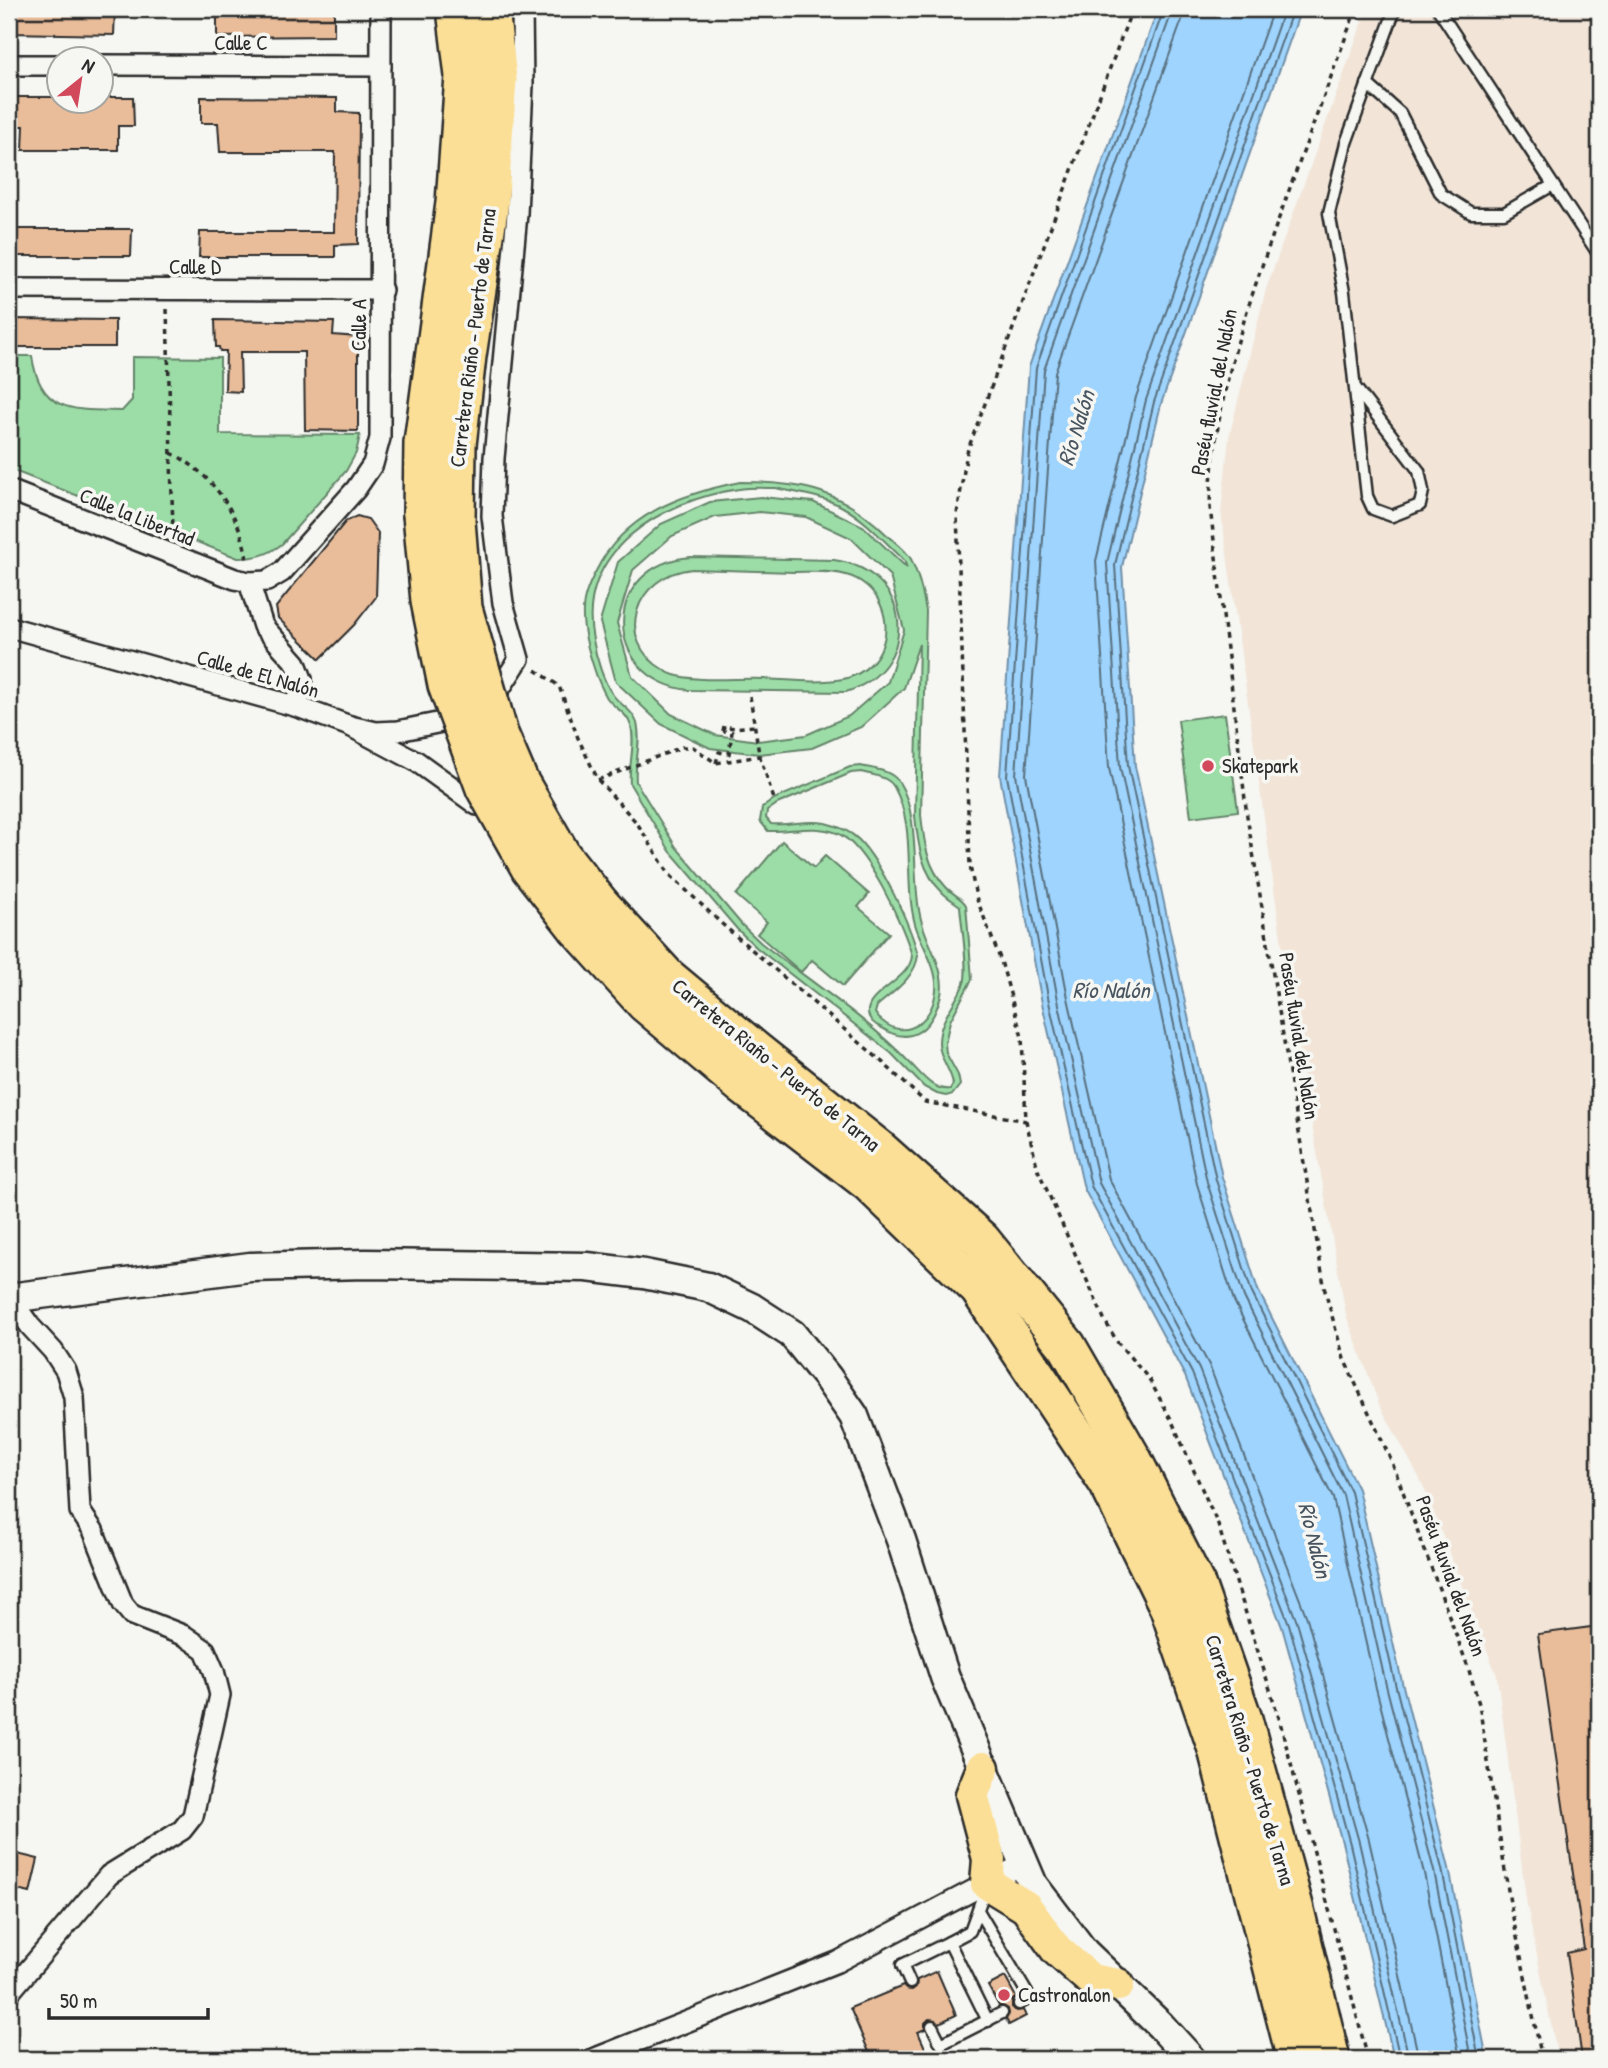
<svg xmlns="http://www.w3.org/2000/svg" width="1608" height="2068" font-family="'Patrick Hand',sans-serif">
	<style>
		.built { fill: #f2e5d8 }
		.green { fill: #9cdda7; stroke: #648469; stroke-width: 2; fill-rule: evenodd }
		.water { fill: #9ed4fd; stroke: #7090a9; stroke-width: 2 }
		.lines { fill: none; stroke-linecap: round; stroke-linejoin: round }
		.shore { stroke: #596f7f; stroke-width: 2 }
		.building { fill: #eabd9a; stroke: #2b2b2b; stroke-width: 2 }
		.service-casing { stroke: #2b2b2b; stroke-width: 15 }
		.minor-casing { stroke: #2b2b2b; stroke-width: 24 }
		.secondary-casing { stroke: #2b2b2b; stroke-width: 33 }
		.primary-casing { stroke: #2b2b2b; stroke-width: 37 }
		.motorway-casing { stroke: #2b2b2b; stroke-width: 42 }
		.path { stroke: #2b2b2b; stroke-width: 3.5; stroke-dasharray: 5 5; stroke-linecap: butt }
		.service { stroke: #f6f6f2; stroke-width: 10 }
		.minor { stroke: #f6f6f2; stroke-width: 19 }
		.secondary { stroke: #f6f6f2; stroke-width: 28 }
		.primary { stroke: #fbdf96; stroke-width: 32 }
		.motorway { stroke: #fbdf96; stroke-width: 37 }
		.motorway-bridge-casing { stroke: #2b2b2b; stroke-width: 42; stroke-linecap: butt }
		.motorway-bridge { stroke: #fbdf96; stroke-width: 37 }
		.poi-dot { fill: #d1495b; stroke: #f6f6f2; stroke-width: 2.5 }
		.labels { text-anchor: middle; stroke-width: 7; stroke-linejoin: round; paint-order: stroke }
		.street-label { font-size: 21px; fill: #2b2b2b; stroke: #f6f6f2 }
		.poi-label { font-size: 21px; fill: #2b2b2b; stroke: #f6f6f2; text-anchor: start }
		.water-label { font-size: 23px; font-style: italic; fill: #485560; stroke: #f6f6f2 }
	</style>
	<rect width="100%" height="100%" fill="#f6f6f2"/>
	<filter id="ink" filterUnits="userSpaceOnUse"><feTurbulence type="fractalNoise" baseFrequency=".0143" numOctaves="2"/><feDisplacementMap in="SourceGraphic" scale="14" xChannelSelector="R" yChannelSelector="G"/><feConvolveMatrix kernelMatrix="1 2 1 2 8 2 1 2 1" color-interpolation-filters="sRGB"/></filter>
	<g filter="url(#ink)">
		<path class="built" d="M 1367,9 L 1599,9 L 1599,2059 L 1558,2059 L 1527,1906 L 1497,1676 L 1422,1483 L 1379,1404 L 1346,1315 L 1290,1002 L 1221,512 L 1229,437 L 1266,289 Z"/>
		<g class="green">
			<path d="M 9,356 L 32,356 C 40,414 75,410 122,411 L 132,400 L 132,357 L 220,358 L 220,434 L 360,435 L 356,453 L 346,471 L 282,544 C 268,555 256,558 238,558 L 9,469 L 9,415 L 13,415 L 14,399 L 9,399 Z"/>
			<path d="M 740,482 C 803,482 842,490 888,536 C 896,543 906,550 911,559 C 919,576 923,593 926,611 L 921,815 C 924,842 927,867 946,887 C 952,894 961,897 966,905 L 972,979 L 950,1021 L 945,1043 L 946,1053 L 958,1075 L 960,1085 L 953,1094 L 946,1096 L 937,1094 L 924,1087 L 891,1053 L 757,948 L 737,929 L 670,851 L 630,784 C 628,765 636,745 631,726 C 627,712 615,709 607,698 C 602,689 597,678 594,668 C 588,650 582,630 583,611 C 583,598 590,582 596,571 C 624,514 681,494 740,482 ZM 776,488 C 797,493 821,496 841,506 C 865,519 884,541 904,560 L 907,568 L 863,526 L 813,502 L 761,497 L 710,502 L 661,524 L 618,562 L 600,622 L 616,682 L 661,724 L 710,748 L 759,754 L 812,748 L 861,727 L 904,688 L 919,644 L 915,816 C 918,844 921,872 943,893 C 948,898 955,902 960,906 C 961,922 969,971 964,983 C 956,1004 939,1019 939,1043 C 939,1059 951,1069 953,1084 L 950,1089 C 933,1091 922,1075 911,1064 C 868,1019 811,982 761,943 L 742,925 L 676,847 L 636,782 C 634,762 642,743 637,723 C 632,709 621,706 613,695 C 603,681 596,657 593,640 C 575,551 662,500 739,489 C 751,487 764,488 776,488 ZM 760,512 L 806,517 L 851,538 L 890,576 L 904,630 L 888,682 L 849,716 L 806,735 L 758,741 L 715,735 L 671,714 L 632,676 L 617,623 L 633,570 L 672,536 L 715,517 Z"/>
			<path d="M 691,557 L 834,560 C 913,571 922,668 846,692 L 688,690 C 600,678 602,564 691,557 ZM 692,569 C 725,570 759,571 793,572 C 810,572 829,570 846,575 C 878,583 895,621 880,651 C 873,665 859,676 843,679 C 818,684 789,680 764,679 C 736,678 705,682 678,676 C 673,675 668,673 664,670 C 613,641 634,575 692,569 Z"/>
			<path d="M 1225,714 L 1238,811 L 1191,817 L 1178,720 Z"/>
			<path d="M 861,766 C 874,769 891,770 899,782 C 922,818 910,883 922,923 C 929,948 948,973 940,999 C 931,1029 911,1047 882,1028 C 875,1025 869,1021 868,1013 C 866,993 910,980 912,956 C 904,926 866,844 837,833 C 813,824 792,832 768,831 L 760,821 L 762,808 L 774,799 L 850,767 ZM 861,772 C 872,775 888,776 894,787 C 917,828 903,880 915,924 C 921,945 938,967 936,990 C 933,1016 912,1040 886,1024 C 881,1020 878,1019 875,1013 L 877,1006 C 893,992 916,977 918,955 C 910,924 882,864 859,840 C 850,831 838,826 825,823 C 807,819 790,826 771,824 L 766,818 L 767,811 L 777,804 L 851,773 Z"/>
			<path d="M 782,841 L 814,868 L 825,856 L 869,894 L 858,907 L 889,933 L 843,986 L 812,960 L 801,972 L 757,934 L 767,922 L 736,895 Z"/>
		</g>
		<path class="water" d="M 1158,9 L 1301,9 L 1161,404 L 1122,567 L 1135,766 L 1222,1177 L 1258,1290 L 1358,1489 L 1402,1682 L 1449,1868 L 1487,2059 L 1394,2059 L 1343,1846 L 1282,1627 L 1185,1376 L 1084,1189 L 1042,1003 L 1000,776 L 1029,367 Z"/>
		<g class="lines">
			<g class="shore">
				<path d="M 1164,9 L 1036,368 L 1007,776 L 1049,1002 L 1091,1186 L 1192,1373 L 1289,1624 L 1350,1844 L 1400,2059"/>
				<path d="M 1173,9 L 1044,370 L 1016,775 L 1058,1000 L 1099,1183 L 1199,1369 L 1297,1622 L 1359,1842 L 1409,2059"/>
				<path d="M 1183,9 L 1182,20 L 1055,372 L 1026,775 L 1068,998 L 1109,1179 L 1209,1365 L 1307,1618 L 1369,1840 L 1419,2059"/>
				<path d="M 1273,9 L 1136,397 L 1096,561 L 1109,768 L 1197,1184 L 1234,1301 L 1333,1498 L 1376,1688 L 1424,1873 L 1460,2059"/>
				<path d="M 1284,9 L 1146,400 L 1107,563 L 1120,767 L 1207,1182 L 1244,1297 L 1343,1495 L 1386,1685 L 1434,1871 L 1471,2059"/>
				<path d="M 1293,9 L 1154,402 L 1115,565 L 1128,766 L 1216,1180 L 1252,1293 L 1351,1492 L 1395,1683 L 1442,1869 L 1479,2059"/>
			</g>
		</g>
		<g class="building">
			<path d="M 9,9 L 115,9 L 114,35 L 9,33 Z"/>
			<path d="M 217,9 L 334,9 L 334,36 L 217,37 Z"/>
			<path d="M 9,97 L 60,97 L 60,102 L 102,102 L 102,97 L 133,97 L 134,126 L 118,126 L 118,150 L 23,150 L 24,126 L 9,126 Z"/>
			<path d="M 201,97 L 337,98 L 337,112 L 359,113 L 358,244 L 335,245 L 335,257 L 199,257 L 200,232 L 334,232 L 335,152 L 220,152 L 218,123 L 201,123 Z"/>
			<path d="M 9,229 L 132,229 L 131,256 L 9,256 Z"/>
			<path d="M 9,319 L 115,320 L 115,347 L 9,347 Z"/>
			<path d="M 215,320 L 334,322 L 333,335 L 358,337 L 358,431 L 305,430 L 304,352 L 240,352 L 241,392 L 225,391 L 226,351 L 220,351 L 219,347 L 216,347 Z"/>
			<path d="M 357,516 L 368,519 L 378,533 L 376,597 L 354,625 L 320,659 L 278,618 L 276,607 L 346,521 Z"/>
			<path d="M 1599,1626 L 1599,2059 L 1582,2059 L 1567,1953 L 1584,1949 L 1538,1634 Z"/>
			<path d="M 9,1852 L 38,1859 L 30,1893 L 9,1888 Z"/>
			<path d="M 937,1971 L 956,2015 L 939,2023 L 935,2020 L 929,2019 L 925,2023 L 925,2029 L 918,2032 L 930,2059 L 872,2059 L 850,2008 L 903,1986 L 906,1989 L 912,1990 L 916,1987 L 917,1980 Z"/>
			<path d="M 1005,1977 L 1016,1997 L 1012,2001 L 1012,2007 L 1016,2011 L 1023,2010 L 1026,2016 L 1009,2025 L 1006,2019 L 1009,2014 L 1008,2009 L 1003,2006 L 999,2006 L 988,1986 Z"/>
		</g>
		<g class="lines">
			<defs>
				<g id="service">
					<path d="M 1438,9 L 1599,255"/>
					<path d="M 1367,84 L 1400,113 L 1441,194 L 1471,213 L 1504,213 L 1553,185"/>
					<path d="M 1355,387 L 1419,471 L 1423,491 L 1420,505 L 1392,516 L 1373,509 L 1367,496 L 1344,292 L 1329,213 L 1346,143 L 1395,9"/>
					<path d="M 979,1912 L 1030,1998 L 1019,2004"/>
					<path d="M 949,1942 L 970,1931 L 986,1887"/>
					<path d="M 910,1983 L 902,1965 L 949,1942 L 988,2021"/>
					<path d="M 932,2026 L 941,2044 L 1002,2013"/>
				</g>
				<g id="minor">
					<path d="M 9,65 L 60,65"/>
					<path d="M 102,65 L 381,66"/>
					<path d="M 9,289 L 382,290"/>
					<path d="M 9,490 L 235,579 L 249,582 L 267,581 L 282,572 L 356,489 L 373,464 L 380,438 L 381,9"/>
					<path d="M 249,582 L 263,626 L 296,663 L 302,679 L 298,707"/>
					<path d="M 9,627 L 298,707 L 350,726 L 416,761 L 477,805"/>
					<path d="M 490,704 L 519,659 L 503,603 L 492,516 L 494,458 L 517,214 L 523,85 L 522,9"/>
					<path d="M 350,726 L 376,732 L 398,731 L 466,717"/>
					<path d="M 9,1993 L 109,1875 L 182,1830 L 193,1816 L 220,1695 L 214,1671 L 205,1650 L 185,1636 L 132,1615 L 123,1604 L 93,1530 L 80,1511 L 74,1397 L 66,1371 L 53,1351 L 30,1326 L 10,1298"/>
					<path d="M 593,2059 L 837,1962 L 1023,1864"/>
				</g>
				<path id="secondary" d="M 9,1298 L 250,1267 L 365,1264 L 587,1267 L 644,1274 L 708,1287 L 752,1308 L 792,1334 L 827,1377 L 854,1416 L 901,1540 L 945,1677 L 1033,1885 L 1084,1952 L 1161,2026 L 1191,2059"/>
				<path id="primary" d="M 983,1768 L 972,1795 L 989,1859 L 987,1883 L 1026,1907 L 1057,1950 L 1091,1980 L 1118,1985"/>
				<g id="motorway">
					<path d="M 422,514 L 423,443 L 455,203 L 464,76 L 456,9"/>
					<path d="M 456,521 L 457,445 L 467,356 L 489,209 L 498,79 L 490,9"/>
					<path d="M 601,905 L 667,977 L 757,1052 L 880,1150 L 981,1240 L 1067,1346 L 1133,1460 L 1197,1587 L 1243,1719 L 1294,1906 L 1331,2059"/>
					<path d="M 578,929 L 645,1003 L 742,1085 L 868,1182 L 979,1289 L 1108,1483 L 1169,1608 L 1217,1749 L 1296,2059"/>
				</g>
			</defs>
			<use href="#service" class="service-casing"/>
			<use href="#minor" class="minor-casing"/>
			<use href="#secondary" class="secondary-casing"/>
			<use href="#primary" class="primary-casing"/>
			<use href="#motorway" class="motorway-casing"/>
			<g class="path">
				<path d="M 1132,9 L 967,452 L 957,514 L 970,866 L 976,897 L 1001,961 L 1022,1037 L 1026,1121 L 1038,1170 L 1105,1321 L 1118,1343 L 1149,1379 L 1171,1419 L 1218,1525 L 1279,1718 L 1368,2059"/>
				<path d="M 1356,9 C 1332,74 1308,139 1284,204 C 1249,301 1212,403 1210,507 L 1247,816 L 1325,1291 L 1344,1359 L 1392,1462 L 1468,1667 L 1479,1704 L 1510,1903 L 1542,2059"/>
				<path d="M 167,309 L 173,532"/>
				<path d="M 171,453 C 212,472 243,518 247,562"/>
				<path d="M 536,670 L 559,686 L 578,738 L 598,780 L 637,823 L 669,874 L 722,924 L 880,1060 L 925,1102 L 1026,1121"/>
				<path d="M 750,696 L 759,754 L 774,799"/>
				<path d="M 723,731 L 724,726 L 734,728 L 755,726"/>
				<path d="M 716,763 L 719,752 L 729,754 L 732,732 L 723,731"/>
				<path d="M 598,780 L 682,747 L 693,747 L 716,763 L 760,756"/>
			</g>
			<use href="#service" class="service"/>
			<use href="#minor" class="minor"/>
			<use href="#secondary" class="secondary"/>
			<use href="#primary" class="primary"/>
			<use href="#motorway" class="motorway"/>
			<defs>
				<g id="motorway-bridge">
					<path d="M 422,514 L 430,601 L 447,685 L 485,788 L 530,868 L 578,929"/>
					<path d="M 456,521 L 463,608 L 499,734 L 519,781 L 562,856 L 601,905"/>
				</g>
			</defs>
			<use href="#motorway-bridge" class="motorway-bridge-casing"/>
			<use href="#motorway-bridge" class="motorway-bridge"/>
		</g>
	</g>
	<g class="poi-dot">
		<circle cx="1208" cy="766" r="7"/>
		<circle cx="1004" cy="1995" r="7"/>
	</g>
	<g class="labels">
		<g class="street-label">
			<text x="241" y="50">Calle C</text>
			<text x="195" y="274">Calle D</text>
			<text transform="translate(359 325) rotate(-89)" y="7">Calle A</text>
			<text transform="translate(473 338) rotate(-83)" y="7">Carretera Riaño - Puerto de Tarna</text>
			<text transform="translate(1214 392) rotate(-79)" y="7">Paséu fluvial del Nalón</text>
			<text transform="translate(137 517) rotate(22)" y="7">Calle la Libertad</text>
			<text transform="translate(258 674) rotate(16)" y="7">Calle de El Nalón</text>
			<text transform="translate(1299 1036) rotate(81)" y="7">Paséu fluvial del Nalón</text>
			<text transform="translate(776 1065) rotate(39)" y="7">Carretera Riaño - Puerto de Tarna</text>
			<text transform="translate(1451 1576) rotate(70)" y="7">Paséu fluvial del Nalón</text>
			<text transform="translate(1250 1760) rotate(73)" y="7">Carretera Riaño - Puerto de Tarna</text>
		</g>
		<g class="poi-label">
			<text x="1222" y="773">Skatepark</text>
			<text x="1018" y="2002">Castronalon</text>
		</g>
		<g class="water-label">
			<text transform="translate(1076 428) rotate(-73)" y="8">Río Nalón</text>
			<text x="1111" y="998">Río Nalón</text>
			<text transform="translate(1315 1540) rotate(76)" y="8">Río Nalón</text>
		</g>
	</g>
	<rect width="1608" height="2068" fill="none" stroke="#f6f6f2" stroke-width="35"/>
	<rect x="18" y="18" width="1573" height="2033" fill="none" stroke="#2b2b2b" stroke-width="2.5" filter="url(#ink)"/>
	<g transform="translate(80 80) rotate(30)"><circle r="33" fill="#f6f6f2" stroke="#a5a5a2" stroke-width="2"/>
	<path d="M0-5L12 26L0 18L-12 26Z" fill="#d1495b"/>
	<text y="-10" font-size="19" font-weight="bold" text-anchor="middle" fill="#2b2b2b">N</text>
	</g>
	<path d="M49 2008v10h159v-10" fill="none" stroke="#2b2b2b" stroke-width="3.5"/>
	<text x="60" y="2008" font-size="21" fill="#2b2b2b" stroke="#f6f6f2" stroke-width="5" paint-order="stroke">50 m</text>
</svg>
